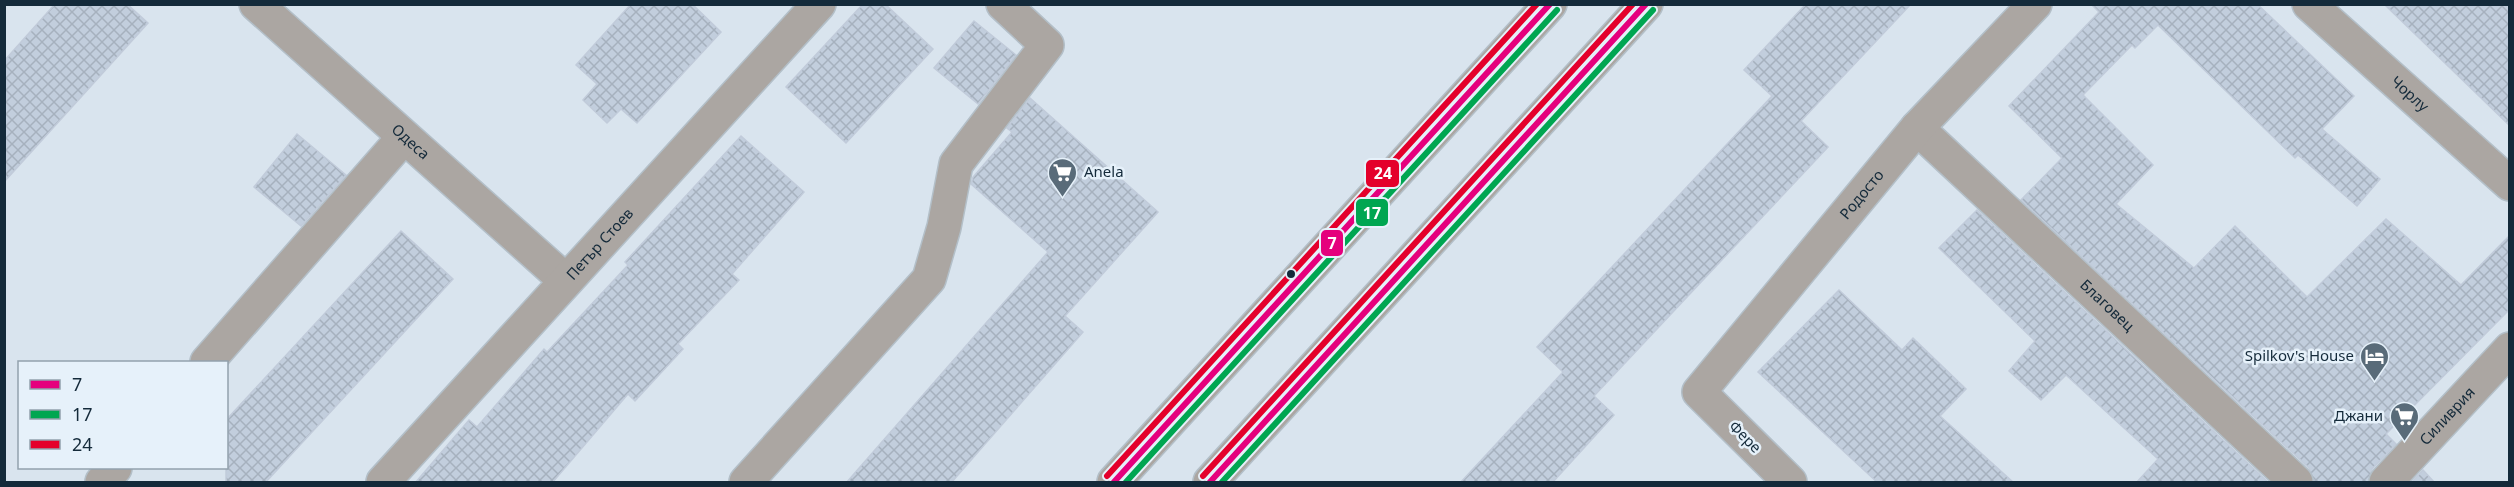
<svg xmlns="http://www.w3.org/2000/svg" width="2514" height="487" font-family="'Noto Sans',sans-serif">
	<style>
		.building { fill: url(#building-cross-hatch); stroke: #c1cbda; stroke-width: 1.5 }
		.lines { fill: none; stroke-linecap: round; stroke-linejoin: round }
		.minor-casing { stroke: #b3bfc8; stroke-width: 36 }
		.minor { stroke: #aba6a2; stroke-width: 33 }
		.bus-1-casing { stroke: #e6f1fa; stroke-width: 10 }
		.bus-2-casing { stroke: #e6f1fa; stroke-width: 10 }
		.bus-3-casing { stroke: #e6f1fa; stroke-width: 10 }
		.bus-1 { stroke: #e5007d; stroke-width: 6 }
		.bus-2 { stroke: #00a651; stroke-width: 6 }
		.bus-3 { stroke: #e4002b; stroke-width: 6 }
		.bus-dot { fill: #142a3a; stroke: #e6f1fa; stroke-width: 2 }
		.labels { text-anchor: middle; stroke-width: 5; stroke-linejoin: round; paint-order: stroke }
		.street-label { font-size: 15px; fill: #142a3a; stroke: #e6f1fa }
		.poi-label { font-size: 15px; fill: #142a3a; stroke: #e6f1fa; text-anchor: end }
		.line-badge { stroke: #e6f1fa; stroke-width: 2 }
		.badge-label { font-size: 16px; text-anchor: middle; font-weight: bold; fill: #fff }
	</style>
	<defs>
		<pattern id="building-cross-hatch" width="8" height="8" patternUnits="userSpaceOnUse" patternTransform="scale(1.5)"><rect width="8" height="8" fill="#c2cedd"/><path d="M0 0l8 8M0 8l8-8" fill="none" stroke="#a6b1be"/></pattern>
	</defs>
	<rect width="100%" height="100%" fill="#d9e4ee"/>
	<g class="building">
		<path d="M 55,4 L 127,4 L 148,23 L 4,182 L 4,61 Z"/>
		<path d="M 631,4 L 692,4 L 721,32 L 637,123 L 621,109 L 607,123 L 583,100 L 597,84 L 576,65 Z"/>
		<path d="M 863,4 L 885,4 L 933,49 L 846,143 L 786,87 Z"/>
		<path d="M 1806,4 L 1911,4 L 1801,121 L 1828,147 L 1594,396 L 1614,415 L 1552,483 L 1460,483 L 1563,372 L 1537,347 L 1772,96 L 1744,70 Z"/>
		<path d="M 2091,4 L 2257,4 L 2354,96 L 2322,129 L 2380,179 L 2357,206 L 2298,155 L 2295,158 L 2158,25 L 2135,48 L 2132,45 L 2083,95 L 2153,165 L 2116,204 L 2194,268 L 2235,226 L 2307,297 L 2386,219 L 2461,285 L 2510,235 L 2510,309 L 2386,434 L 2396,444 L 2372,469 L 2368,483 L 2314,483 L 2309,468 L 2021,200 L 2062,158 L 2009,106 L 2099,12 Z"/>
		<path d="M 2384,4 L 2510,4 L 2510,126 Z"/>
		<path d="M 974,21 L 1016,55 L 978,104 L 934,68 Z"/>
		<path d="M 1030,98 L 1158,212 L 1065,316 L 1083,332 L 951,483 L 846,483 L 1048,252 L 971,184 L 973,177 L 1012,132 L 1007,128 Z"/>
		<path d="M 297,134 L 346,175 L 301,226 L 254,187 Z"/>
		<path d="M 741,136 L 804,192 L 732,274 L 739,280 L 678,344 L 683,349 L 635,401 L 628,394 L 552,483 L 415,483 L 469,420 L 477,427 L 544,349 L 547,352 L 628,265 L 625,262 Z"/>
		<path d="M 1977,210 L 2269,483 L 2136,483 L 2158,459 L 2066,375 L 2041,400 L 2009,371 L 2035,341 L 1939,248 Z"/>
		<path d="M 401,231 L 453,279 L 265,483 L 226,483 L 226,420 Z"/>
		<path d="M 1839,290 L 1902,350 L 1913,338 L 1966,389 L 1940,416 L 2014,483 L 1878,483 L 1758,372 Z"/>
		<path d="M 2423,470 L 2435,483 L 2411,483 Z"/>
	</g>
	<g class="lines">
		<defs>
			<g id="minor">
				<path id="s1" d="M 256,4 L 565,280"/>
				<path id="s2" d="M 2309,4 L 2510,184"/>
				<path id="s3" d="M 1917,128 L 2296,482"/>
				<path d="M 207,362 L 404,137"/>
				<path d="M 102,482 L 115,468"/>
				<path id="s4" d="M 383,482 L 819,4"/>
				<path d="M 746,482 L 929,279 L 944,227 L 956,164 L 1047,45 L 1003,4"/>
				<path d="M 1114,482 L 1550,4"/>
				<path d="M 1210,482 L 1646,4"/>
				<path id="s5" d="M 1790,482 L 1699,392 L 1917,128 L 2035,4"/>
				<path id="s6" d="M 2386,482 L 2510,349"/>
			</g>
		</defs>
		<use href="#minor" class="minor-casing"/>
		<use href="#minor" class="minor"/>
		<defs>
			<g id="bus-1">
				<path d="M 1114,482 L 1550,4"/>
				<path d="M 1210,482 L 1646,4"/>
			</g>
			<g id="bus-2">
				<path d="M 1126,482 L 1557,10"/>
				<path d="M 1222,482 L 1653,10"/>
			</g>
			<g id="bus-3">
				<path d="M 1107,476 L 1537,4"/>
				<path d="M 1203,476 L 1633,4"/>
			</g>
		</defs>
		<use href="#bus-1" class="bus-1-casing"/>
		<use href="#bus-2" class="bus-2-casing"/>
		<use href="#bus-3" class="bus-3-casing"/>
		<use href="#bus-1" class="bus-1"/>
		<use href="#bus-2" class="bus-2"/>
		<use href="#bus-3" class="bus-3"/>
	</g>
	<defs>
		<symbol id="supermarket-pin" viewBox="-11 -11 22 30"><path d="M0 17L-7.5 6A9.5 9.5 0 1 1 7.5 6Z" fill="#596b79" stroke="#e6f1fa"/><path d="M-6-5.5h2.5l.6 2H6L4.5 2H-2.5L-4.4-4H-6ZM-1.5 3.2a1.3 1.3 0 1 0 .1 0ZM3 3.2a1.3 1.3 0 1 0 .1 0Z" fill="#fff"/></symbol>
		<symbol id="hotel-pin" viewBox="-11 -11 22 30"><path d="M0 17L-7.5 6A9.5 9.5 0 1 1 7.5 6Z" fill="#596b79" stroke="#e6f1fa"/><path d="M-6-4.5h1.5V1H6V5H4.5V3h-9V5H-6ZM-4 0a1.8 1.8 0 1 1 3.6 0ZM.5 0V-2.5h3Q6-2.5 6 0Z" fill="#fff"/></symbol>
	</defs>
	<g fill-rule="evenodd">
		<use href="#supermarket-pin" x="1046" y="156" width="33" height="45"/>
		<use href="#hotel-pin" x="2358" y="340" width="33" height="45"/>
		<use href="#supermarket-pin" x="2388" y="400" width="33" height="45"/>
	</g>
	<circle class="bus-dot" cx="1291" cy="274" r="5"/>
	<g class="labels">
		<g class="street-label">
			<text dy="5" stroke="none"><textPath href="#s2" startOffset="135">Чорлу</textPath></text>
			<text dy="5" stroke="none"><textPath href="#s1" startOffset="207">Одеса</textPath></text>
			<text dy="5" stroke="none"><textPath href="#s5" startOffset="384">Родосто</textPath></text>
			<text dy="5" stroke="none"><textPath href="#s4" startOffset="322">Петър Стоев</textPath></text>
			<text dy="5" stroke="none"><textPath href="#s3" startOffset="260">Благовец</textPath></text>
			<text dy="5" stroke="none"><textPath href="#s6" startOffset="90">Силиврия</textPath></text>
			<text transform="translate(1745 437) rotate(45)" y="5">Фере</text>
		</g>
		<g class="poi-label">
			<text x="1084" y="177" text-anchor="start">Anela</text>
			<text x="2354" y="361">Spilkov's House</text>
			<text x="2383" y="421">Джани</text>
		</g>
	</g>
	<g class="line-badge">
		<rect x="1365" y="159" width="35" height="29" rx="6" fill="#e4002b"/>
		<rect x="1355" y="198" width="34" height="29" rx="6" fill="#00a651"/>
		<rect x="1320" y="229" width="24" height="28" rx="6" fill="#e5007d"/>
	</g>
	<g class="badge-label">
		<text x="1383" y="179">24</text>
		<text x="1372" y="219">17</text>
		<text x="1332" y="249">7</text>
	</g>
	<rect width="2514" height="487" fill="none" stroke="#142a3a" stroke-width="12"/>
	<rect x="18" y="361" width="210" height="108" fill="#e6f1fa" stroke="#92a1ad" stroke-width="1.5"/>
	<rect x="30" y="380" width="30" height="9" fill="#e5007d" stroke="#92a1ad" stroke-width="1.5"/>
	<text x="72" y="391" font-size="18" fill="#142a3a">7</text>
	<rect x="30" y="410" width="30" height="9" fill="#00a651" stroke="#92a1ad" stroke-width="1.5"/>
	<text x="72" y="421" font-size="18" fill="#142a3a">17</text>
	<rect x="30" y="440" width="30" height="9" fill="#e4002b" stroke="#92a1ad" stroke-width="1.5"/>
	<text x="72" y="451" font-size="18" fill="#142a3a">24</text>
</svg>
